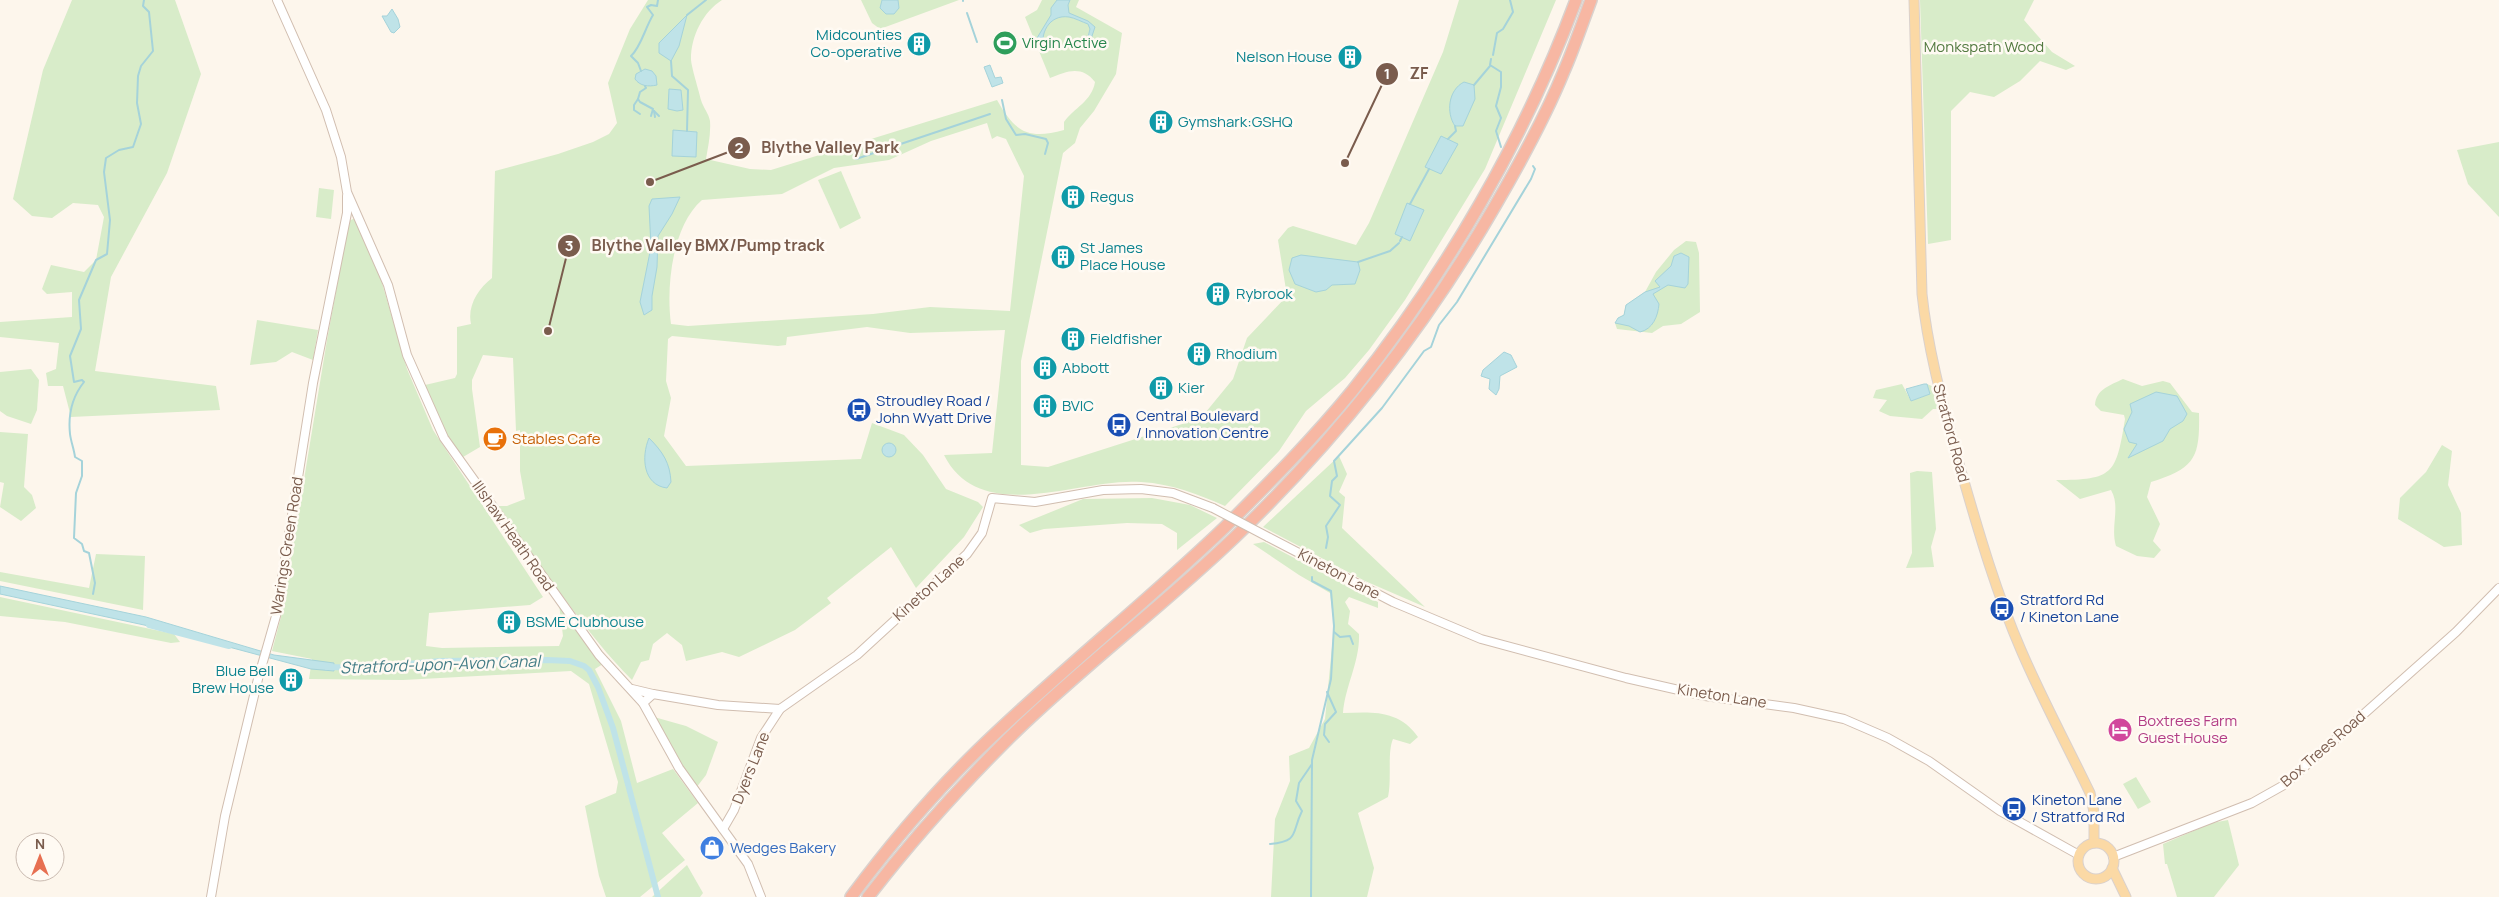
<svg xmlns="http://www.w3.org/2000/svg" width="2499" height="897" font-family="Manrope,sans-serif">
	<style>
		.green { fill: #d8ecc9; fill-rule: evenodd }
		.water { fill: #bfe3e8; stroke: #a5d3da }
		.lines { fill: none; stroke-linecap: round; stroke-linejoin: round }
		.stream { stroke: #a5d3da; stroke-width: 2 }
		.canal { stroke: #bfe3e8; stroke-width: 6 }
		.tertiary-casing { stroke: #d1beb0; stroke-width: 10 }
		.primary-casing { stroke: #dad1cd; stroke-width: 11 }
		.motorway-casing { stroke: #dad1cd; stroke-width: 14 }
		.tertiary { stroke: #fff; stroke-width: 8 }
		.primary { stroke: #fbd9a5; stroke-width: 9 }
		.motorway { stroke: #f7b7a3; stroke-width: 11 }
		.tertiary-bridge-casing { stroke: #d1beb0; stroke-width: 10; stroke-linecap: butt }
		.tertiary-bridge { stroke: #fff; stroke-width: 8 }
		.labels { text-anchor: middle; stroke-width: 5; stroke-linejoin: round; paint-order: stroke }
		.culture-label { font-size: 15px; fill: #0d838f; stroke: #fffaf3; text-anchor: start }
		.leisure-label { font-size: 15px; fill: #27864d; stroke: #fffaf3; text-anchor: start }
		.park-label { font-size: 15px; fill: #537a41; stroke: #fffaf3 }
		.transit-label { font-size: 15px; fill: #164399; stroke: #fffaf3; text-anchor: start }
		.street-label { font-size: 15px; fill: #7a5c4d; stroke: #fffaf3 }
		.food-label { font-size: 15px; fill: #c56008; stroke: #fffaf3; text-anchor: start }
		.hotel-label { font-size: 15px; fill: #b23c85; stroke: #fffaf3; text-anchor: start }
		.shop-label { font-size: 15px; fill: #366cbe; stroke: #fffaf3; text-anchor: start }
		.water-label { font-size: 16px; font-style: italic; fill: #437c86; stroke: #fffaf3 }
		.leader { fill: none; stroke: #7a5c4d; stroke-width: 2 }
		.callout-dot { fill: #7a5c4d; stroke: #fffaf3; stroke-width: 2 }
		.mark-label { font-size: 15px; text-anchor: middle; font-weight: bold; fill: #fff }
		.callout-label { font-size: 16px; text-anchor: middle; font-weight: bold; fill: #7a5c4d; stroke: #fffaf3; stroke-width: 5; stroke-linejoin: round; paint-order: stroke }
	</style>
	<rect width="100%" height="100%" fill="#fdf6ec"/>
	<g class="green">
		<path d="M 72,0 L 175,0 L 201,74 L 167,173 L 111,277 L 95,371 L 216,386 L 220,410 L 71,417 L 63,386 L 48,386 L 46,373 L 56,369 L 59,343 L 0,337 L 0,322 L 72,317 L 72,292 L 47,294 L 42,289 L 51,265 L 84,272 L 96,260 L 104,217 L 98,205 L 73,203 L 52,218 L 32,216 L 13,199 L 43,70 Z"/>
		<path d="M 648,0 L 722,0 C 703,12 691,36 691,59 C 691,66 699,91 701,100 C 703,107 709,114 710,121 C 711,134 708,147 706,159 L 750,169 L 771,170 L 997,100 C 1015,132 1028,140 1064,130 L 1064,122 C 1074,108 1092,101 1095,82 C 1082,65 1067,71 1050,78 L 1025,17 L 1037,10 L 1042,0 L 1079,0 L 1076,7 L 1122,33 L 1116,74 L 1094,111 L 1080,128 L 1075,143 L 1063,153 L 1021,361 L 1021,465 L 1048,467 L 1201,418 L 1233,379 L 1247,338 L 1287,296 L 1278,240 L 1288,228 L 1293,226 L 1356,245 L 1369,223 L 1443,52 L 1459,0 L 1556,0 L 1485,169 L 1405,300 L 1369,350 L 1345,378 L 1306,411 L 1279,451 L 1225,506 C 1197,494 1173,484 1141,482 C 1080,477 981,528 944,455 L 992,453 L 1005,330 L 910,333 L 867,327 L 787,337 L 786,345 L 778,346 L 672,336 L 668,339 L 666,381 L 671,398 L 664,436 L 686,466 L 861,459 L 872,423 L 904,435 L 923,455 L 946,489 L 978,502 L 983,507 L 964,537 L 916,588 L 891,547 L 827,598 L 831,603 L 795,630 L 739,657 L 722,652 L 686,661 L 682,645 L 667,633 L 653,644 L 649,660 L 641,662 L 632,680 C 580,628 542,562 495,506 L 507,506 L 525,499 L 520,471 L 520,430 L 516,431 L 513,358 L 483,355 L 472,380 L 472,389 L 480,447 L 463,457 L 453,447 L 425,385 L 455,378 L 457,374 L 457,327 L 471,324 C 467,306 478,289 492,278 L 495,171 L 558,154 L 593,142 L 609,134 L 617,123 L 608,83 L 630,29 ZM 987,123 L 992,139 L 997,136 L 1006,139 L 1024,176 L 1010,311 L 930,307 L 873,314 L 688,326 L 671,324 C 666,287 672,226 702,200 L 782,194 L 834,168 L 889,160 L 931,141 Z"/>
		<path d="M 861,0 L 959,0 L 880,29 L 872,23 Z"/>
		<path d="M 1920,0 L 2034,0 L 2024,20 L 2052,52 L 2075,66 L 2066,70 L 2040,61 L 2020,81 L 1994,97 L 1970,92 L 1951,111 L 1951,240 L 1928,244 Z"/>
		<path d="M 2499,142 L 2499,217 L 2468,184 L 2457,150 Z"/>
		<path d="M 841,171 L 861,218 L 840,229 L 818,180 Z"/>
		<path d="M 319,188 L 334,190 L 331,219 L 316,217 Z"/>
		<path d="M 355,218 L 378,269 L 407,369 L 433,430 L 543,597 L 530,605 L 429,613 L 426,646 L 442,648 L 559,646 L 563,636 L 559,604 L 603,664 L 595,669 L 621,721 L 637,783 L 673,769 L 698,803 L 662,833 L 685,860 L 640,897 L 606,897 L 599,876 L 585,806 L 616,793 L 618,782 L 589,684 L 571,671 L 403,680 L 309,679 L 312,659 L 272,651 L 282,613 L 327,340 L 349,221 Z"/>
		<path d="M 1686,241 L 1696,242 L 1699,253 L 1700,312 L 1681,324 L 1663,326 L 1652,333 L 1617,329 L 1615,323 L 1618,318 L 1624,315 L 1626,305 L 1645,292 L 1656,272 L 1674,250 Z"/>
		<path d="M 257,320 L 318,330 L 313,360 L 292,352 L 276,362 L 250,365 Z"/>
		<path d="M 31,369 L 39,380 L 37,410 L 31,424 L 7,416 L 0,411 L 0,372 Z"/>
		<path d="M 2123,379 L 2142,386 L 2163,381 L 2170,383 L 2192,412 L 2199,413 C 2200,458 2195,468 2151,482 L 2147,497 L 2160,524 L 2153,541 L 2161,550 L 2154,558 L 2137,556 L 2116,546 C 2110,527 2121,507 2111,490 L 2080,499 L 2056,480 C 2114,480 2116,474 2125,419 L 2124,415 L 2101,411 L 2095,405 C 2096,389 2111,385 2123,379 Z"/>
		<path d="M 1902,384 L 1911,401 L 1930,394 L 1927,384 L 1934,387 L 1939,409 L 1933,409 L 1922,419 L 1890,416 L 1879,411 L 1887,400 L 1873,398 L 1876,390 Z"/>
		<path d="M 0,432 L 28,434 L 24,487 L 32,495 L 36,508 L 21,521 L 0,507 L 4,483 L 0,482 Z"/>
		<path d="M 2442,445 L 2452,451 L 2448,485 L 2461,513 L 2462,545 L 2444,547 L 2398,519 L 2400,498 L 2426,472 Z"/>
		<path d="M 1339,456 L 1347,474 L 1339,492 L 1345,497 L 1342,528 L 1425,607 L 1365,581 L 1263,527 Z"/>
		<path d="M 1917,471 L 1932,472 L 1936,529 L 1931,547 L 1934,567 L 1906,568 L 1912,553 L 1910,473 Z"/>
		<path d="M 1152,498 L 1190,505 L 1217,518 L 1177,550 L 1177,533 L 1162,524 L 1127,523 L 1044,529 L 1030,533 L 1019,525 L 1083,499 Z"/>
		<path d="M 1264,542 L 1378,602 L 1378,608 L 1349,597 L 1345,602 L 1350,611 L 1348,624 L 1359,634 C 1360,662 1345,686 1343,713 C 1371,712 1399,709 1418,737 L 1410,744 L 1393,739 C 1387,753 1392,779 1388,797 L 1358,813 L 1374,868 L 1367,897 L 1271,897 L 1275,819 L 1290,781 L 1289,756 L 1309,748 L 1325,719 L 1334,626 L 1330,593 L 1299,575 L 1253,544 Z"/>
		<path d="M 96,554 L 145,556 L 143,610 L 0,581 L 0,572 L 89,588 Z"/>
		<path d="M 0,597 L 174,634 L 180,642 L 171,643 L 65,622 L 0,616 Z"/>
		<path d="M 654,717 L 686,726 L 718,742 L 706,775 L 696,788 Z"/>
		<path d="M 2136,777 L 2151,802 L 2138,809 L 2123,784 Z"/>
		<path d="M 2228,820 L 2239,865 L 2214,897 L 2177,897 L 2167,864 L 2165,864 L 2163,844 L 2212,823 Z"/>
		<path d="M 687,865 L 703,893 L 700,897 L 652,897 Z"/>
	</g>
	<g class="water">
		<path d="M 882,0 L 898,0 L 899,8 L 894,14 L 886,14 L 880,8 Z"/>
		<path d="M 1057,0 L 1070,0 L 1068,5 L 1069,13 L 1088,21 L 1095,27 L 1089,45 L 1087,41 L 1090,29 L 1088,24 C 1082,22 1075,18 1069,17 C 1049,14 1039,34 1044,51 L 1042,53 L 1037,38 L 1051,15 L 1051,8 Z"/>
		<path d="M 392,9 L 398,19 L 400,27 L 394,33 L 391,32 L 382,16 L 387,16 Z"/>
		<path d="M 687,15 L 679,46 L 671,61 L 659,53 L 659,43 Z"/>
		<path d="M 990,65 L 995,78 L 1001,77 L 1003,83 L 992,87 L 984,67 Z"/>
		<path d="M 645,69 L 652,71 L 656,76 L 657,85 C 648,87 640,86 635,79 L 636,74 Z"/>
		<path d="M 1464,82 L 1474,85 L 1475,99 L 1463,126 L 1455,126 C 1446,113 1448,90 1464,82 Z"/>
		<path d="M 669,89 L 681,90 L 683,110 L 677,111 L 668,109 Z"/>
		<path d="M 673,130 L 697,132 L 696,157 L 672,156 Z"/>
		<path d="M 1441,136 L 1458,144 L 1441,174 L 1425,167 Z"/>
		<path d="M 680,197 L 672,214 L 658,236 L 657,267 L 652,296 L 652,310 L 644,315 L 640,302 L 651,247 L 649,206 L 652,199 Z"/>
		<path d="M 1407,203 L 1424,210 L 1410,241 L 1395,234 Z"/>
		<path d="M 1681,253 L 1689,257 L 1688,284 L 1685,288 L 1668,285 L 1653,294 L 1659,304 C 1658,316 1653,329 1640,332 L 1629,326 L 1615,323 L 1618,318 L 1624,315 L 1626,305 L 1645,292 L 1660,287 L 1655,281 L 1671,266 L 1674,256 Z"/>
		<path d="M 1301,255 L 1358,262 L 1360,270 L 1355,284 L 1332,285 L 1326,290 L 1316,292 L 1295,284 L 1289,270 L 1292,258 Z"/>
		<path d="M 1504,352 L 1511,355 L 1517,367 L 1500,376 L 1499,389 L 1496,395 L 1489,389 L 1490,379 L 1481,376 L 1483,370 Z"/>
		<path d="M 1924,384 L 1927,384 L 1930,394 L 1911,401 L 1906,389 Z"/>
		<path d="M 2156,392 L 2177,396 L 2187,414 L 2183,421 L 2170,429 L 2163,441 L 2128,458 L 2137,444 L 2129,442 L 2124,429 L 2132,412 L 2130,404 Z"/>
		<path d="M 649,438 C 663,452 670,463 671,482 L 667,488 C 643,485 641,457 649,438 Z"/>
		<circle cx="889" cy="450" r="7"/>
		<path d="M 0,586 L 146,617 L 274,655 L 334,663 L 334,671 L 311,669 L 158,628 L 0,594 Z"/>
	</g>
	<g class="lines">
		<g class="stream">
			<path d="M 963,0 L 963,1"/>
			<path d="M 967,13 L 977,42"/>
			<path d="M 687,15 L 706,0"/>
			<path d="M 1493,55 L 1497,33 L 1503,29 L 1513,12 L 1510,0"/>
			<path d="M 1491,59 L 1490,65 L 1501,72 L 1501,87 L 1496,106 L 1501,118 L 1496,131 L 1501,147"/>
			<path d="M 671,61 L 672,76 L 688,90 L 687,131"/>
			<path d="M 641,71 L 638,63 L 631,56 C 641,47 645,28 653,15 L 647,7 L 651,5 L 657,6 L 658,0"/>
			<path d="M 1474,85 L 1490,66"/>
			<path d="M 645,86 L 646,88 L 640,92 L 638,99 L 640,102 L 653,109 L 651,116"/>
			<path d="M 638,99 L 634,105 L 634,110 L 640,114"/>
			<path d="M 1002,100 L 1006,119 L 1016,135 L 1025,134 L 1046,139 L 1048,143 L 1045,154"/>
			<path d="M 654,111 L 655,117"/>
			<path d="M 654,111 L 659,116"/>
			<path d="M 1448,139 L 1456,131 L 1455,126"/>
			<path d="M 856,159 L 990,114"/>
			<path d="M 1410,204 L 1429,169"/>
			<path d="M 1400,241 L 1402,237"/>
			<path d="M 1358,262 L 1390,251 L 1399,243"/>
			<path d="M 1326,548 L 1328,537 L 1326,526 L 1340,505 L 1330,496 L 1332,481 L 1337,476 L 1334,461 L 1382,408 L 1424,351 L 1431,347 L 1439,325 L 1457,302 L 1531,179 L 1535,169 L 1533,166"/>
			<path d="M 93,594 L 95,583 L 89,553 L 84,551 L 82,544 L 74,538 L 76,493 L 82,476 L 82,461 L 75,457 C 74,449 71,442 70,434 C 68,415 72,397 84,382 L 82,380 L 74,382 L 70,356 L 81,329 L 79,300 L 96,260 L 107,254 L 110,220 L 104,172 L 106,158 L 119,150 L 133,147 L 141,124 L 137,103 L 138,76 L 141,66 L 153,51 L 149,12 L 143,6 L 144,0"/>
			<path d="M 1334,632 L 1340,637 L 1350,636 L 1353,644"/>
			<path d="M 1327,692 L 1336,712 L 1325,724 L 1324,735 L 1329,742"/>
			<path d="M 1270,844 C 1300,841 1291,833 1302,811 L 1296,801 L 1299,783 L 1312,764"/>
			<path d="M 1311,897 L 1312,760 L 1331,679 L 1334,626 L 1331,591 L 1312,581 L 1312,577"/>
		</g>
		<g class="canal">
			<path d="M 149,625 L 229,646"/>
			<path d="M 327,667 L 364,668 L 440,661 L 547,660 L 570,661 L 584,666 L 589,670 L 598,687 L 613,728 L 658,897"/>
		</g>
		<defs>
			<g id="tertiary">
				<path d="M 277,0 L 326,110 L 341,157 L 347,192 L 388,285 L 407,355 L 444,438 L 599,655 L 643,703 L 679,768 L 748,864 L 761,897"/>
				<path d="M 1268,537 L 1393,602 L 1481,639 L 1626,678 L 1705,696 L 1794,708 L 1844,719 L 1888,738 L 1929,761 L 2000,811 L 2079,855"/>
				<path d="M 632,689 L 653,694"/>
				<path d="M 643,703 L 653,694 L 718,705 L 780,709 L 857,655 L 967,554 L 982,533 L 992,498 L 1035,502 L 1103,490 L 1141,489 L 1173,493 L 1213,508"/>
				<path d="M 723,829 L 734,810 L 761,738 L 780,709"/>
				<path d="M 2113,857 L 2252,803 L 2284,785 L 2456,632 L 2499,588"/>
				<path d="M 211,897 L 225,816 L 258,679 L 276,616 L 313,383 L 347,213 L 347,196"/>
			</g>
			<g id="primary">
				<path d="M 1914,0 L 1922,294 C 1928,352 1944,408 1959,464 C 1977,526 1995,590 2021,650 C 2042,699 2067,745 2090,793 L 2094,812 L 2094,843"/>
				<circle cx="2096" cy="861" r="18"/>
				<path d="M 2112,868 L 2126,897"/>
			</g>
			<g id="motorway">
				<path d="M 851,897 C 889,846 931,796 977,751 C 1057,673 1145,604 1225,527 C 1269,483 1314,438 1353,390 C 1446,274 1524,140 1576,0"/>
				<path d="M 868,897 C 911,841 958,789 1008,739 C 1080,668 1162,607 1235,537 C 1337,439 1424,329 1495,206 C 1520,163 1545,118 1564,71 C 1574,48 1582,24 1591,0"/>
			</g>
		</defs>
		<use href="#tertiary" class="tertiary-casing"/>
		<use href="#primary" class="primary-casing"/>
		<use href="#motorway" class="motorway-casing"/>
		<use href="#tertiary" class="tertiary"/>
		<use href="#primary" class="primary"/>
		<use href="#motorway" class="motorway"/>
		<defs>
			<path id="tertiary-bridge" d="M 1213,508 L 1268,537"/>
		</defs>
		<use href="#tertiary-bridge" class="tertiary-bridge-casing"/>
		<use href="#tertiary-bridge" class="tertiary-bridge"/>
	</g>
	<defs>
		<symbol id="stadium-disc" viewBox="-11 -11 22 22"><circle r="9.5" fill="#2e9e5b" stroke="#fffaf3"/><path d="M0-5a6.5 5 0 1 0 0 10a6.5 5 0 1 0 0-10ZM-3.5-1.8h7v3.6h-7Z" fill="#fff"/></symbol>
		<symbol id="building-disc" viewBox="-11 -11 22 22"><circle r="9.5" fill="#0f9aa8" stroke="#fffaf3"/><path d="M-4-6H4V6H1V3H-1V6H-4ZM-2.5-4.3h1.7v1.8h-1.7ZM.8-4.3h1.7v1.8H.8ZM-2.5-1h1.7V.8h-1.7ZM.8-1h1.7V.8H.8Z" fill="#fff"/></symbol>
		<symbol id="bus-disc" viewBox="-11 -11 22 22"><circle r="9.5" fill="#1a4fb4" stroke="#fffaf3"/><path d="M-5-6H5V4H4V6H2V4H-2V6H-4V4H-5ZM-3.5-4V0h7V-4ZM-3.5 1.2v1.5H-2V1.2ZM2 1.2v1.5H3.5V1.2Z" fill="#fff"/></symbol>
		<symbol id="cafe-disc" viewBox="-11 -11 22 22"><circle r="9.5" fill="#e8710a" stroke="#fffaf3"/><path d="M-5.5-4.5H6V0H3Q3 3.5 0 3.5H-2.5Q-5.5 3.5-5.5 0ZM3-3.2v2h1.7v-2ZM-6 4.5H4V6H-6Z" fill="#fff"/></symbol>
		<symbol id="hotel-disc" viewBox="-11 -11 22 22"><circle r="9.5" fill="#d1479c" stroke="#fffaf3"/><path d="M-6-4.5h1.5V1H6V5H4.5V3h-9V5H-6ZM-4 0a1.8 1.8 0 1 1 3.6 0ZM.5 0V-2.5h3Q6-2.5 6 0Z" fill="#fff"/></symbol>
		<symbol id="shop-disc" viewBox="-11 -11 22 22"><circle r="9.5" fill="#3f7fe0" stroke="#fffaf3"/><path d="M-5-2.5h2.3a2.7 3.5 0 0 1 5.4 0H5L5.5 6h-11ZM-1.5-2.5h3a1.5 2.3 0 0 0-3 0Z" fill="#fff"/></symbol>
	</defs>
	<g fill-rule="evenodd">
		<use href="#stadium-disc" x="991" y="29" width="28" height="28"/>
		<use href="#building-disc" x="905" y="30" width="28" height="28"/>
		<use href="#building-disc" x="1336" y="43" width="28" height="28"/>
		<use href="#building-disc" x="1147" y="108" width="28" height="28"/>
		<use href="#building-disc" x="1059" y="183" width="28" height="28"/>
		<use href="#building-disc" x="1049" y="243" width="28" height="28"/>
		<use href="#building-disc" x="1204" y="280" width="28" height="28"/>
		<use href="#building-disc" x="1059" y="325" width="28" height="28"/>
		<use href="#building-disc" x="1185" y="340" width="28" height="28"/>
		<use href="#building-disc" x="1031" y="354" width="28" height="28"/>
		<use href="#building-disc" x="1147" y="374" width="28" height="28"/>
		<use href="#building-disc" x="1031" y="392" width="28" height="28"/>
		<use href="#bus-disc" x="845" y="396" width="28" height="28"/>
		<use href="#bus-disc" x="1105" y="411" width="28" height="28"/>
		<use href="#cafe-disc" x="481" y="425" width="28" height="28"/>
		<use href="#bus-disc" x="1988" y="595" width="28" height="28"/>
		<use href="#building-disc" x="495" y="608" width="28" height="28"/>
		<use href="#building-disc" x="277" y="666" width="28" height="28"/>
		<use href="#hotel-disc" x="2106" y="716" width="28" height="28"/>
		<use href="#bus-disc" x="2000" y="795" width="28" height="28"/>
		<use href="#shop-disc" x="698" y="834" width="28" height="28"/>
	</g>
	<g class="labels">
		<g class="culture-label">
			<text x="902" y="40" text-anchor="end">Midcounties<tspan x="902" dy="17">Co-operative</tspan></text>
			<text x="1332" y="62" text-anchor="end">Nelson House</text>
			<text x="1178" y="127">Gymshark:GSHQ</text>
			<text x="1090" y="202">Regus</text>
			<text x="1080" y="253">St James<tspan x="1080" dy="17">Place House</tspan></text>
			<text x="1236" y="299">Rybrook</text>
			<text x="1090" y="344">Fieldfisher</text>
			<text x="1216" y="359">Rhodium</text>
			<text x="1062" y="373">Abbott</text>
			<text x="1178" y="393">Kier</text>
			<text x="1062" y="411">BVIC</text>
			<text x="526" y="627">BSME Clubhouse</text>
			<text x="274" y="676" text-anchor="end">Blue Bell<tspan x="274" dy="17">Brew House</tspan></text>
		</g>
		<g class="leisure-label">
			<text x="1022" y="48">Virgin Active</text>
		</g>
		<g class="park-label">
			<text x="1984" y="52">Monkspath Wood</text>
		</g>
		<g class="transit-label">
			<text x="876" y="406">Stroudley Road /<tspan x="876" dy="17">John Wyatt Drive</tspan></text>
			<text x="1136" y="421">Central Boulevard<tspan x="1136" dy="17">/ Innovation Centre</tspan></text>
			<text x="2020" y="605">Stratford Rd<tspan x="2020" dy="17">/ Kineton Lane</tspan></text>
			<text x="2032" y="805">Kineton Lane<tspan x="2032" dy="17">/ Stratford Rd</tspan></text>
		</g>
		<g class="street-label">
			<text transform="translate(1951 433) rotate(75)" y="5">Stratford Road</text>
			<text transform="translate(513 536) rotate(55)" y="5">Illshaw Heath Road</text>
			<text transform="translate(287 546) rotate(-81)" y="5">Warings Green Road</text>
			<text transform="translate(1339 574) rotate(28)" y="5">Kineton Lane</text>
			<text transform="translate(929 588) rotate(-42)" y="5">Kineton Lane</text>
			<text transform="translate(1722 696) rotate(9)" y="5">Kineton Lane</text>
			<text transform="translate(2323 749) rotate(-41)" y="5">Box Trees Road</text>
			<text transform="translate(751 768) rotate(-68)" y="5">Dyers Lane</text>
		</g>
		<g class="food-label">
			<text x="512" y="444">Stables Cafe</text>
		</g>
		<g class="hotel-label">
			<text x="2138" y="726">Boxtrees Farm<tspan x="2138" dy="17">Guest House</tspan></text>
		</g>
		<g class="shop-label">
			<text x="730" y="853">Wedges Bakery</text>
		</g>
		<g class="water-label">
			<text transform="translate(440 664) rotate(-2)" y="6">Stratford-upon-Avon Canal</text>
		</g>
	</g>
	<path class="leader" d="M1345 163L1387 74M650 182L739 148M548 331L569 246"/>
	<g class="callout-dot">
		<circle cx="1345" cy="163" r="5"/>
		<circle cx="650" cy="182" r="5"/>
		<circle cx="548" cy="331" r="5"/>
		<circle cx="1387" cy="74" r="12"/>
		<circle cx="739" cy="148" r="12"/>
		<circle cx="569" cy="246" r="12"/>
	</g>
	<g class="mark-label">
		<text x="1387" y="79">1</text>
		<text x="739" y="153">2</text>
		<text x="569" y="251">3</text>
	</g>
	<g class="callout-label">
		<text x="1419" y="79">ZF</text>
		<text x="830" y="153">Blythe Valley Park</text>
		<text x="708" y="251">Blythe Valley BMX/Pump track</text>
	</g>
	<g transform="translate(40 857)"><circle r="24" fill="#fffaf3" stroke="#cabbb1"/>
	<path d="M0-4L9 19L0 12L-9 19Z" fill="#e76f51"/>
	<text y="-8" font-size="14" font-weight="bold" text-anchor="middle" fill="#7a5c4d">N</text>
	</g>
</svg>
